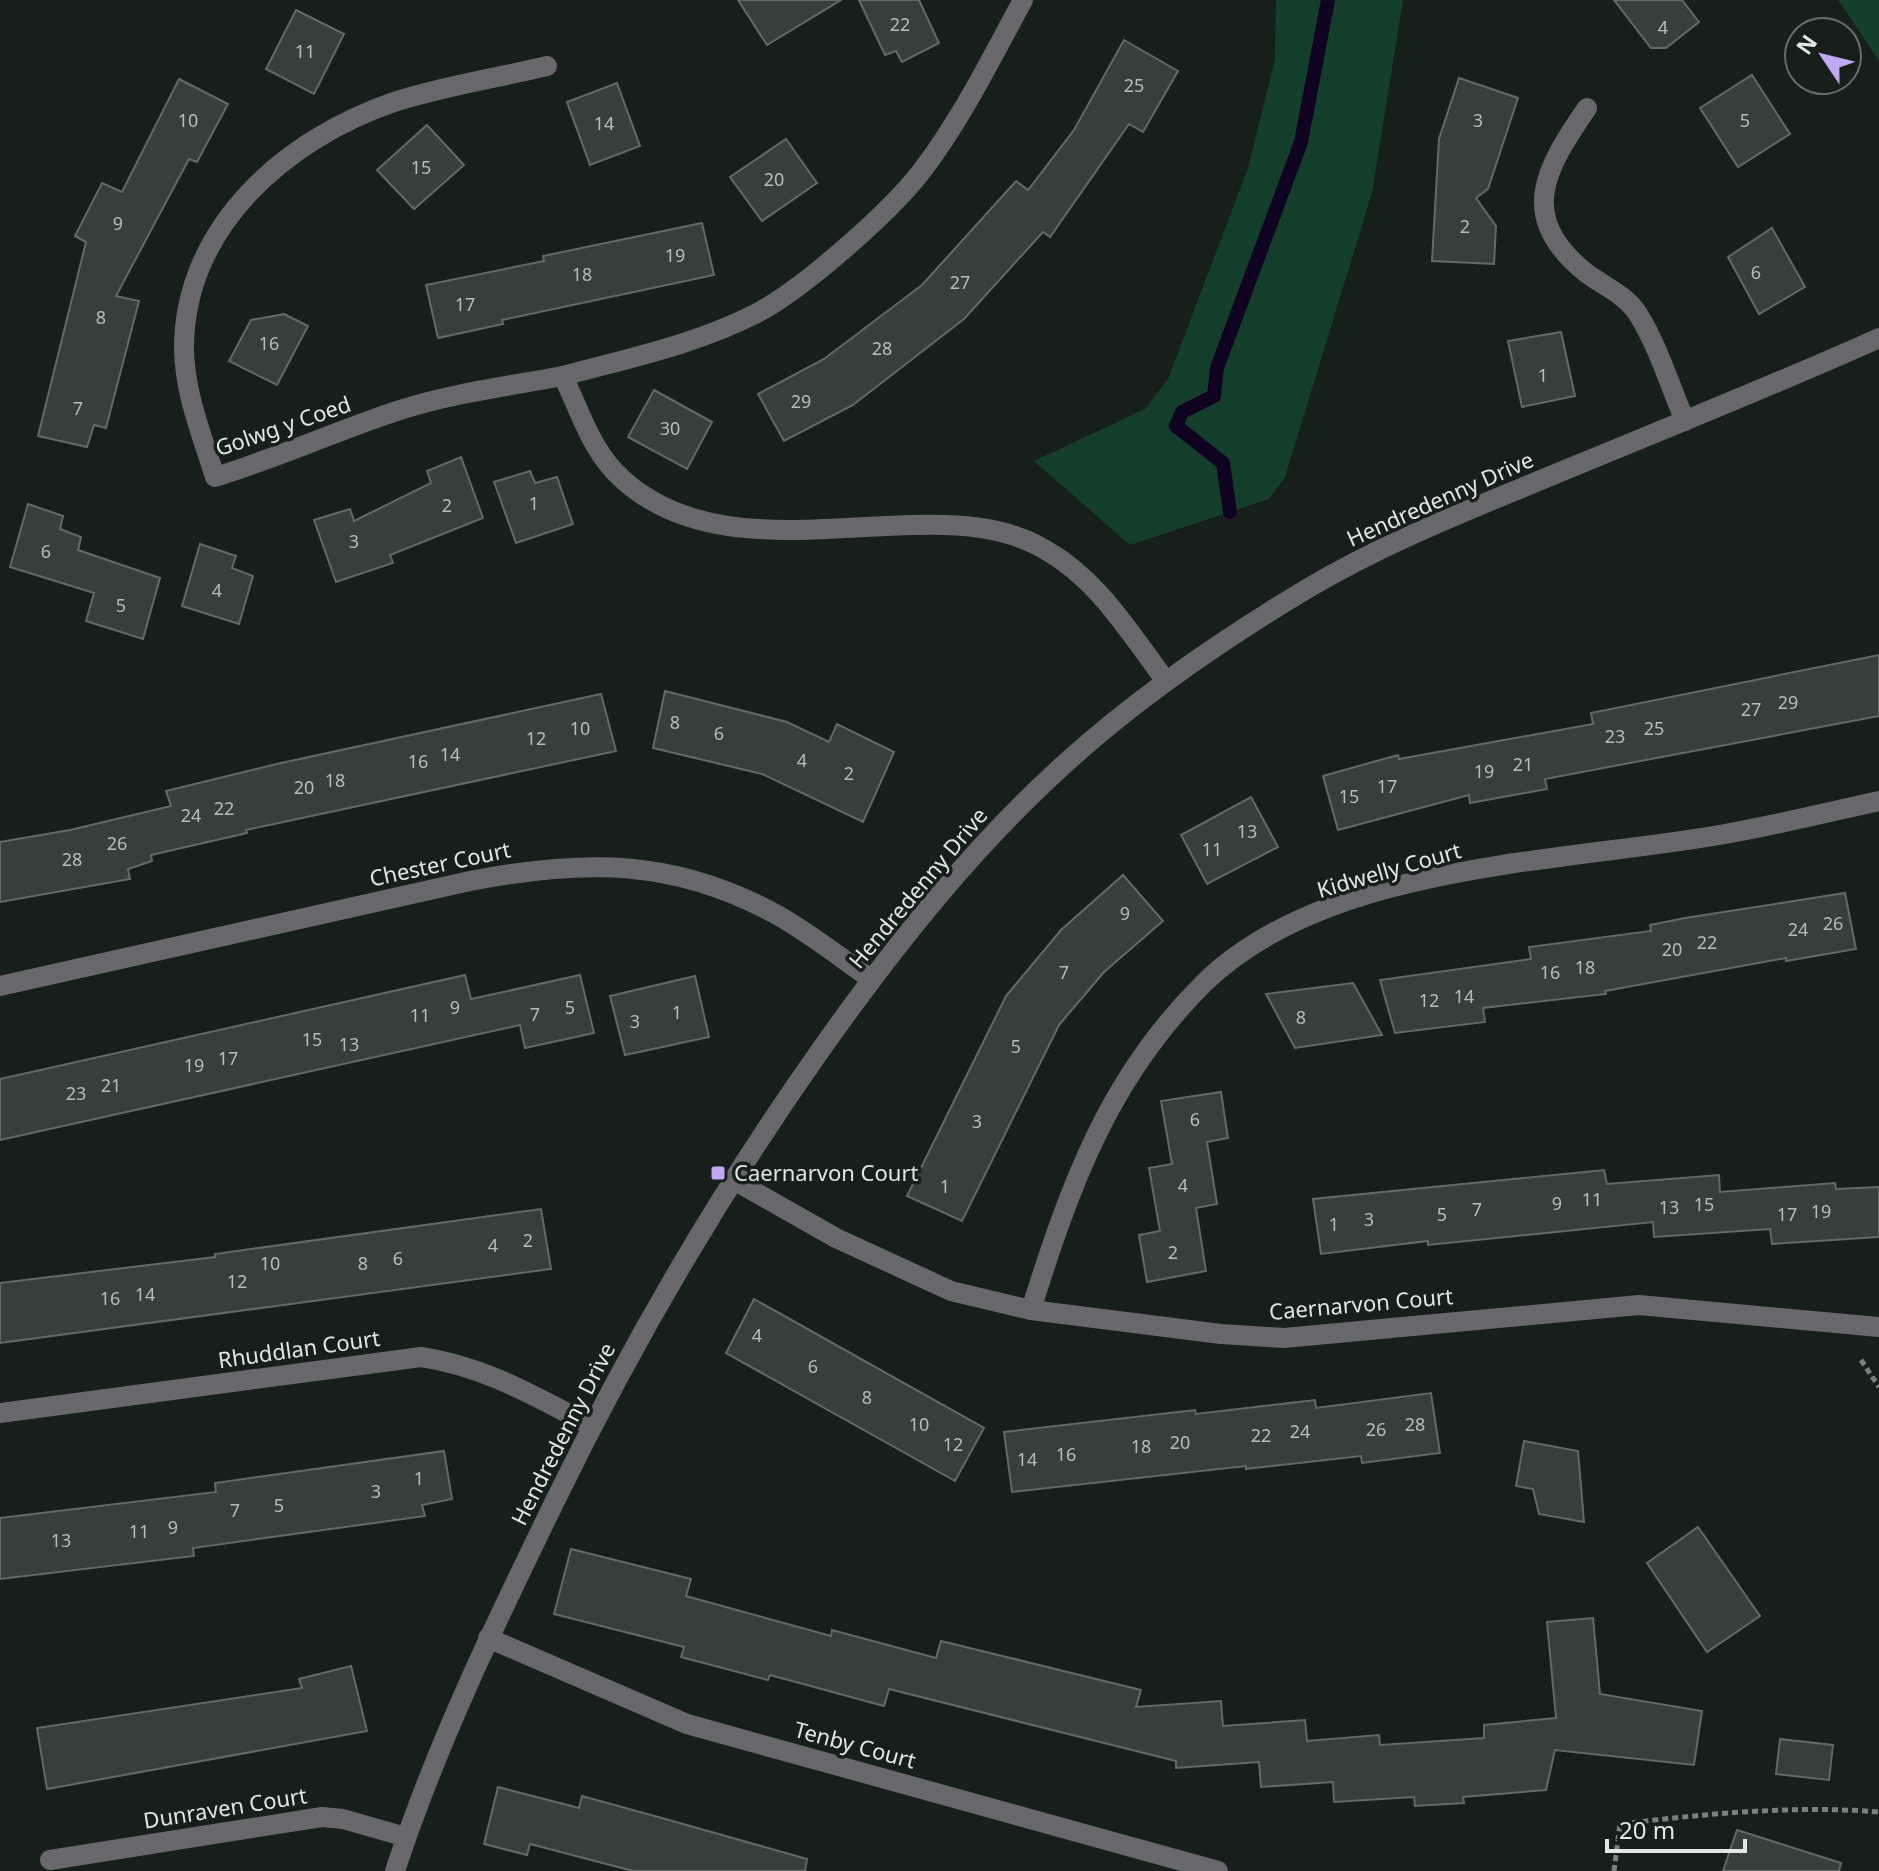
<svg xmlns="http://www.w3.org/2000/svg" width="1879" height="1871" font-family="'Noto Sans',sans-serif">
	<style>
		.green { fill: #143e2c }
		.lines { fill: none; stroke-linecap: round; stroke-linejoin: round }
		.stream { stroke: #0f0321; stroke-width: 14 }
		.building { fill: #363f3a; stroke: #616b66; stroke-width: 2 }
		.path { stroke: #7b827e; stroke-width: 5; stroke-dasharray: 6 4; stroke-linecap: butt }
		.minor { stroke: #68676b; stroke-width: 20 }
		.poi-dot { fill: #c0a8f3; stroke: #161f1a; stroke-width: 3 }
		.labels { text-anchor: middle; stroke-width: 7; stroke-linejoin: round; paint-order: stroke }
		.number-label { font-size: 18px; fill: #b7bdba }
		.street-label { font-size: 22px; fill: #e2e7e4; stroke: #161f1a }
		.poi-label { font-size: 22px; fill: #e2e7e4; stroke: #161f1a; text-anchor: start }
	</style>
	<rect width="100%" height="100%" fill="#161f1a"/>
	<g class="green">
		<path d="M 1276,0 L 1403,0 L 1372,193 L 1285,477 L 1269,499 L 1130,545 L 1034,461 L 1145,409 L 1168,379 L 1248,168 L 1275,59 Z"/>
		<path d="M 1838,0 L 1879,0 L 1879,61 L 1839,1 Z"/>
	</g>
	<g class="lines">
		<path class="stream" d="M 1230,512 L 1223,463 L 1176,426 L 1182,412 L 1214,396 L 1217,368 L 1301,142 L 1328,0"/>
	</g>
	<g class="building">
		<path d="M 738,0 L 841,0 L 767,45 Z"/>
		<path d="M 859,0 L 919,0 L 939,43 L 902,62 L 896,51 L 885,55 Z"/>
		<path d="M 1614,0 L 1682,0 L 1699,22 L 1666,48 L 1651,48 Z"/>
		<path d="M 296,10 L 344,34 L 314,94 L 266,69 Z"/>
		<path d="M 1124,40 L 1178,71 L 1143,132 L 1129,124 L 1050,237 L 1043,232 L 964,319 L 853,405 L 784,441 L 758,394 L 824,359 L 922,285 L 1016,181 L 1028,190 L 1074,130 Z"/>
		<path d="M 1752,75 L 1790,134 L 1738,167 L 1700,108 Z"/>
		<path d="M 1459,78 L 1518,98 L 1488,189 L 1476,198 L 1496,226 L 1494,264 L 1432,261 L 1439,139 Z"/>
		<path d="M 179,79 L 228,104 L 197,162 L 189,159 L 116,296 L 139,301 L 106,428 L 94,425 L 87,447 L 38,436 L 86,242 L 75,236 L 102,183 L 122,192 Z"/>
		<path d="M 617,83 L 640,146 L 590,165 L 567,102 Z"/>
		<path d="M 427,125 L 464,165 L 414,209 L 377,170 Z"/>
		<path d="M 786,139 L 817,183 L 762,221 L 730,177 Z"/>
		<path d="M 702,223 L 714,275 L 502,320 L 503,324 L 438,338 L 426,285 L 544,261 L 543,256 Z"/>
		<path d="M 1772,228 L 1805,287 L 1759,314 L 1728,257 Z"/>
		<path d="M 284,314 L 308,326 L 277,385 L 229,361 L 251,320 Z"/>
		<path d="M 1561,332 L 1575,396 L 1522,407 L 1508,341 Z"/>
		<path d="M 654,390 L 712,422 L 687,469 L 628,437 Z"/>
		<path d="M 461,457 L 483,518 L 390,555 L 393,563 L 336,582 L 314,520 L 350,509 L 354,521 L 431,483 L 427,471 Z"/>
		<path d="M 530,471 L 535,483 L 557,477 L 573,524 L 516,543 L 494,482 Z"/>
		<path d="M 28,504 L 63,516 L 60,529 L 81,537 L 78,550 L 160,578 L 143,639 L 86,621 L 94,593 L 10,567 Z"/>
		<path d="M 200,544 L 236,556 L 232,568 L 253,576 L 239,624 L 182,606 Z"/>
		<path d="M 1879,655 L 1879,716 L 1545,779 L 1547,789 L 1470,803 L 1469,795 L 1338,830 L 1323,776 L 1398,755 L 1399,759 L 1593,724 L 1591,713 Z"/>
		<path d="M 665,691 L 787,722 L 829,742 L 837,724 L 894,752 L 863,822 L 762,774 L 653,748 Z"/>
		<path d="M 601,694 L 616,751 L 246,830 L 247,833 L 151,855 L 152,861 L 128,869 L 130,879 L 0,902 L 0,842 L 70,830 L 171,806 L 166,791 L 281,763 Z"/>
		<path d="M 1251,797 L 1278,847 L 1207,884 L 1181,835 Z"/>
		<path d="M 1123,875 L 1163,921 L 1104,972 L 1059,1025 L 962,1221 L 907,1196 L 1006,996 L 1061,930 Z"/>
		<path d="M 1845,893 L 1856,949 L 1786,961 L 1786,958 L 1605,991 L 1606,994 L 1483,1008 L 1485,1022 L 1395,1033 L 1380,980 L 1531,959 L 1529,947 L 1651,931 L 1650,925 L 1685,918 Z"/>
		<path d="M 465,975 L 471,999 L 580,975 L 594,1033 L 525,1048 L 520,1025 L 0,1140 L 0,1079 Z"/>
		<path d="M 695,976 L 709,1037 L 625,1055 L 610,996 Z"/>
		<path d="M 1353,983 L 1382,1035 L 1295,1048 L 1266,994 Z"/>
		<path d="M 1221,1092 L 1228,1138 L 1207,1142 L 1217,1204 L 1196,1208 L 1206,1271 L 1147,1282 L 1139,1235 L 1160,1231 L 1149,1168 L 1172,1164 L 1161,1101 Z"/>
		<path d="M 1604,1170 L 1607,1184 L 1719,1175 L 1720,1192 L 1835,1183 L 1836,1189 L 1879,1187 L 1879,1237 L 1772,1244 L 1770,1229 L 1654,1237 L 1653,1222 L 1428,1245 L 1428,1241 L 1321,1254 L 1313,1199 Z"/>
		<path d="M 541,1209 L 551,1269 L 0,1343 L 0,1283 L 215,1257 L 215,1254 Z"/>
		<path d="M 754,1299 L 984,1428 L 955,1481 L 726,1353 Z"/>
		<path d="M 1431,1393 L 1440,1453 L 1362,1463 L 1361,1456 L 1246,1469 L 1246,1466 L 1012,1492 L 1004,1432 L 1195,1410 L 1196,1414 L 1315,1400 L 1316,1408 Z"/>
		<path d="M 1524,1441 L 1578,1451 L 1584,1522 L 1539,1514 L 1533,1489 L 1516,1486 Z"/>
		<path d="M 444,1451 L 452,1499 L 422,1505 L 425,1516 L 193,1548 L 194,1556 L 0,1579 L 0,1518 L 216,1492 L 215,1483 Z"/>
		<path d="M 1698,1527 L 1760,1616 L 1707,1652 L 1647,1563 Z"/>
		<path d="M 571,1549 L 691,1579 L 686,1596 L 831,1636 L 832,1630 L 936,1658 L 941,1641 L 1141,1690 L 1136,1707 L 1221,1701 L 1223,1726 L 1305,1720 L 1307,1741 L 1379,1735 L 1380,1745 L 1484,1738 L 1484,1725 L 1556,1718 L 1547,1622 L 1593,1618 L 1600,1694 L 1702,1711 L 1694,1765 L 1555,1750 L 1546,1790 L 1463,1797 L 1464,1803 L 1415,1806 L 1414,1797 L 1334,1802 L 1333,1782 L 1261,1787 L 1259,1762 L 1176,1768 L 1176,1761 L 889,1689 L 884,1706 L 770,1675 L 768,1680 L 681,1657 L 684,1647 L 554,1614 Z"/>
		<path d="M 351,1666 L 367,1731 L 47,1789 L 37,1728 L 302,1688 L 299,1679 Z"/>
		<path d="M 1780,1739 L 1833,1745 L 1829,1780 L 1776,1774 Z"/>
		<path d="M 498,1787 L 579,1808 L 582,1796 L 669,1820 L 807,1859 L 805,1871 L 633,1871 L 530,1844 L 527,1855 L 484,1844 Z"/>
		<path d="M 1737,1830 L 1841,1863 L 1839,1871 L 1723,1871 Z"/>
	</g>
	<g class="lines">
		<g class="path">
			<path d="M 1861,1360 L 1879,1387"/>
			<path d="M 1614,1871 L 1620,1824 C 1705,1814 1793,1805 1879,1812"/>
		</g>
		<g class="minor">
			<path d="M 547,66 C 497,78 443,86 394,102 C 286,139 185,226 184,347 C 184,392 202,435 215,477 C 278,458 338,430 400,410 C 453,393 509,386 563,376 C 578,407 590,446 615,472 C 691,551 814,527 914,525 C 958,524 1005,526 1044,549 C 1098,579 1129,632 1166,681"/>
			<path d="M 1587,108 C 1546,168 1516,216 1585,272 C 1603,286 1625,294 1638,314 C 1658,346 1670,386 1685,421"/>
			<path d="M 563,376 C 629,358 698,344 759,312 C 805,287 893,210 924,168 C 963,116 992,57 1023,0"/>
			<path d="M 0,986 L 470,881 C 584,859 675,858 779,916 C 811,934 841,958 871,979"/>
			<path d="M 732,1179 L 836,1238 L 951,1291 L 1031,1310 L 1221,1334 L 1284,1338 L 1639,1305 L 1879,1327"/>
			<path d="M 1031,1310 C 1070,1185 1109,1077 1204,983 C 1328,862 1564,863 1725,834 C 1777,825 1828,812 1879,801"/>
			<path d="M 0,1413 L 421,1357 C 484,1366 536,1397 592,1426"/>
			<path d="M 488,1638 L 687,1724 L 1218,1871"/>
			<path d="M 50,1860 L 322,1817 L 343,1819 L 406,1837"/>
			<path d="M 395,1871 C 437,1743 496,1622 555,1501 C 632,1343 720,1192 822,1048 C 895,945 974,845 1069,760 C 1141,695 1222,640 1305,590 C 1382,544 1466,511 1548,477 C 1659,431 1770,387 1879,338"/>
		</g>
	</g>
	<rect class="poi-dot" x="710" y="1165" width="16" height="16" rx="4"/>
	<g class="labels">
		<g class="number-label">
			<text x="900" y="31">22</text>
			<text x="1663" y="34">4</text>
			<text x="305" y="58">11</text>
			<text x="1134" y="92">25</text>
			<text x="188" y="127">10</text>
			<text x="1478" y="127">3</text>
			<text x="1745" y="127">5</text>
			<text x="604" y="130">14</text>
			<text x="421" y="174">15</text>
			<text x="774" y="186">20</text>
			<text x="118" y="230">9</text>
			<text x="1465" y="233">2</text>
			<text x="675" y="262">19</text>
			<text x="1756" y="279">6</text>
			<text x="582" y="281">18</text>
			<text x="960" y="289">27</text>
			<text x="465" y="311">17</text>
			<text x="101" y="324">8</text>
			<text x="269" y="350">16</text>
			<text x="882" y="355">28</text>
			<text x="1543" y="382">1</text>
			<text x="801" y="408">29</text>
			<text x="78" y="415">7</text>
			<text x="670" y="435">30</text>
			<text x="534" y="510">1</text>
			<text x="447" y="512">2</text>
			<text x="354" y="548">3</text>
			<text x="46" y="558">6</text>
			<text x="217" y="597">4</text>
			<text x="121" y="612">5</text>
			<text x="1788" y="709">29</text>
			<text x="1751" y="716">27</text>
			<text x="675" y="729">8</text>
			<text x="580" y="735">10</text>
			<text x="1654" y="735">25</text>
			<text x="719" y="740">6</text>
			<text x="1615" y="743">23</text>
			<text x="536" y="745">12</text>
			<text x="450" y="761">14</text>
			<text x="802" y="767">4</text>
			<text x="418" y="768">16</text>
			<text x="1523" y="771">21</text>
			<text x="1484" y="778">19</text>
			<text x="849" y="780">2</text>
			<text x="335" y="787">18</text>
			<text x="1387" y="793">17</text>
			<text x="304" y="794">20</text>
			<text x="1349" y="803">15</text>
			<text x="224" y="815">22</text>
			<text x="191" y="822">24</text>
			<text x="1247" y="838">13</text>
			<text x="117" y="850">26</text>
			<text x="1212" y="856">11</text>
			<text x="72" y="866">28</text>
			<text x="1125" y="920">9</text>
			<text x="1833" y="930">26</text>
			<text x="1798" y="936">24</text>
			<text x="1707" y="949">22</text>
			<text x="1672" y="956">20</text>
			<text x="1585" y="974">18</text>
			<text x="1064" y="979">7</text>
			<text x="1550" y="979">16</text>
			<text x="1464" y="1003">14</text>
			<text x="1429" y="1007">12</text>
			<text x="455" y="1014">9</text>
			<text x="570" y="1014">5</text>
			<text x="677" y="1019">1</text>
			<text x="535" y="1021">7</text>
			<text x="420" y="1022">11</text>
			<text x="1301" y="1024">8</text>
			<text x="635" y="1028">3</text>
			<text x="312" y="1046">15</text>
			<text x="349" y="1051">13</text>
			<text x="1016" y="1053">5</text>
			<text x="228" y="1065">17</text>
			<text x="194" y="1072">19</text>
			<text x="111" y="1092">21</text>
			<text x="76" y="1100">23</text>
			<text x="1195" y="1126">6</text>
			<text x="977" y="1128">3</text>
			<text x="1183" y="1192">4</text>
			<text x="945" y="1193">1</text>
			<text x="1592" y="1206">11</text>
			<text x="1557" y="1210">9</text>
			<text x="1704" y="1211">15</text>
			<text x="1669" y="1214">13</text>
			<text x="1477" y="1216">7</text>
			<text x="1821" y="1218">19</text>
			<text x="1442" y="1221">5</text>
			<text x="1787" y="1221">17</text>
			<text x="1369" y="1226">3</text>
			<text x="1334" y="1231">1</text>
			<text x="528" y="1247">2</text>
			<text x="493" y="1252">4</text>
			<text x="1173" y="1259">2</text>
			<text x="398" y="1265">6</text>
			<text x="270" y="1270">10</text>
			<text x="363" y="1270">8</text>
			<text x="237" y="1288">12</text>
			<text x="145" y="1301">14</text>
			<text x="110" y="1305">16</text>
			<text x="757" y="1342">4</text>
			<text x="813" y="1373">6</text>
			<text x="867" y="1404">8</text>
			<text x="919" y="1431">10</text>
			<text x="1415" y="1431">28</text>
			<text x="1376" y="1436">26</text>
			<text x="1300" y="1438">24</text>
			<text x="1261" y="1442">22</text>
			<text x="1180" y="1449">20</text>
			<text x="953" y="1451">12</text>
			<text x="1141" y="1453">18</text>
			<text x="1066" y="1461">16</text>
			<text x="1027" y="1466">14</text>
			<text x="419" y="1485">1</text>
			<text x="376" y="1498">3</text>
			<text x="279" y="1512">5</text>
			<text x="235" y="1517">7</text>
			<text x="173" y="1534">9</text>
			<text x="139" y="1538">11</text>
			<text x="61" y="1547">13</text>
		</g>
		<g class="street-label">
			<text transform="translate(283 426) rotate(-19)" y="8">Golwg y Coed</text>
			<text transform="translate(1440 499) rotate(-24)" y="8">Hendredenny Drive</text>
			<text transform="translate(440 864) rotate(-12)" y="8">Chester Court</text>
			<text transform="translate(1389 870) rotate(-16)" y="8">Kidwelly Court</text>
			<text transform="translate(918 888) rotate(-50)" y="8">Hendredenny Drive</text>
			<text transform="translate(1361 1304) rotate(-5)" y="8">Caernarvon Court</text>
			<text transform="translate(299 1349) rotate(-8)" y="8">Rhuddlan Court</text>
			<text transform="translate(563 1434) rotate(-63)" y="8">Hendredenny Drive</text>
			<text transform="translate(855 1745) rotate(15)" y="8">Tenby Court</text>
			<text transform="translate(225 1808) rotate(-9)" y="8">Dunraven Court</text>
		</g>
		<g class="poi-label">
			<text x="734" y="1181">Caernarvon Court</text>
		</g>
	</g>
	<g transform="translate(1823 56) rotate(305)"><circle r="38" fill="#161f1a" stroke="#686f6b" stroke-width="2"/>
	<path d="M0-6L14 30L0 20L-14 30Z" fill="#c0a8f3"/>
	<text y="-12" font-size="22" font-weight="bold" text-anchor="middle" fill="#e2e7e4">N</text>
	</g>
	<path d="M1607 1839v12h138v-12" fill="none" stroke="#e2e7e4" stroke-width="4"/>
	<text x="1619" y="1839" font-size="24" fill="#e2e7e4" stroke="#161f1a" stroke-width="6" paint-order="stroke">20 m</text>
</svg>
